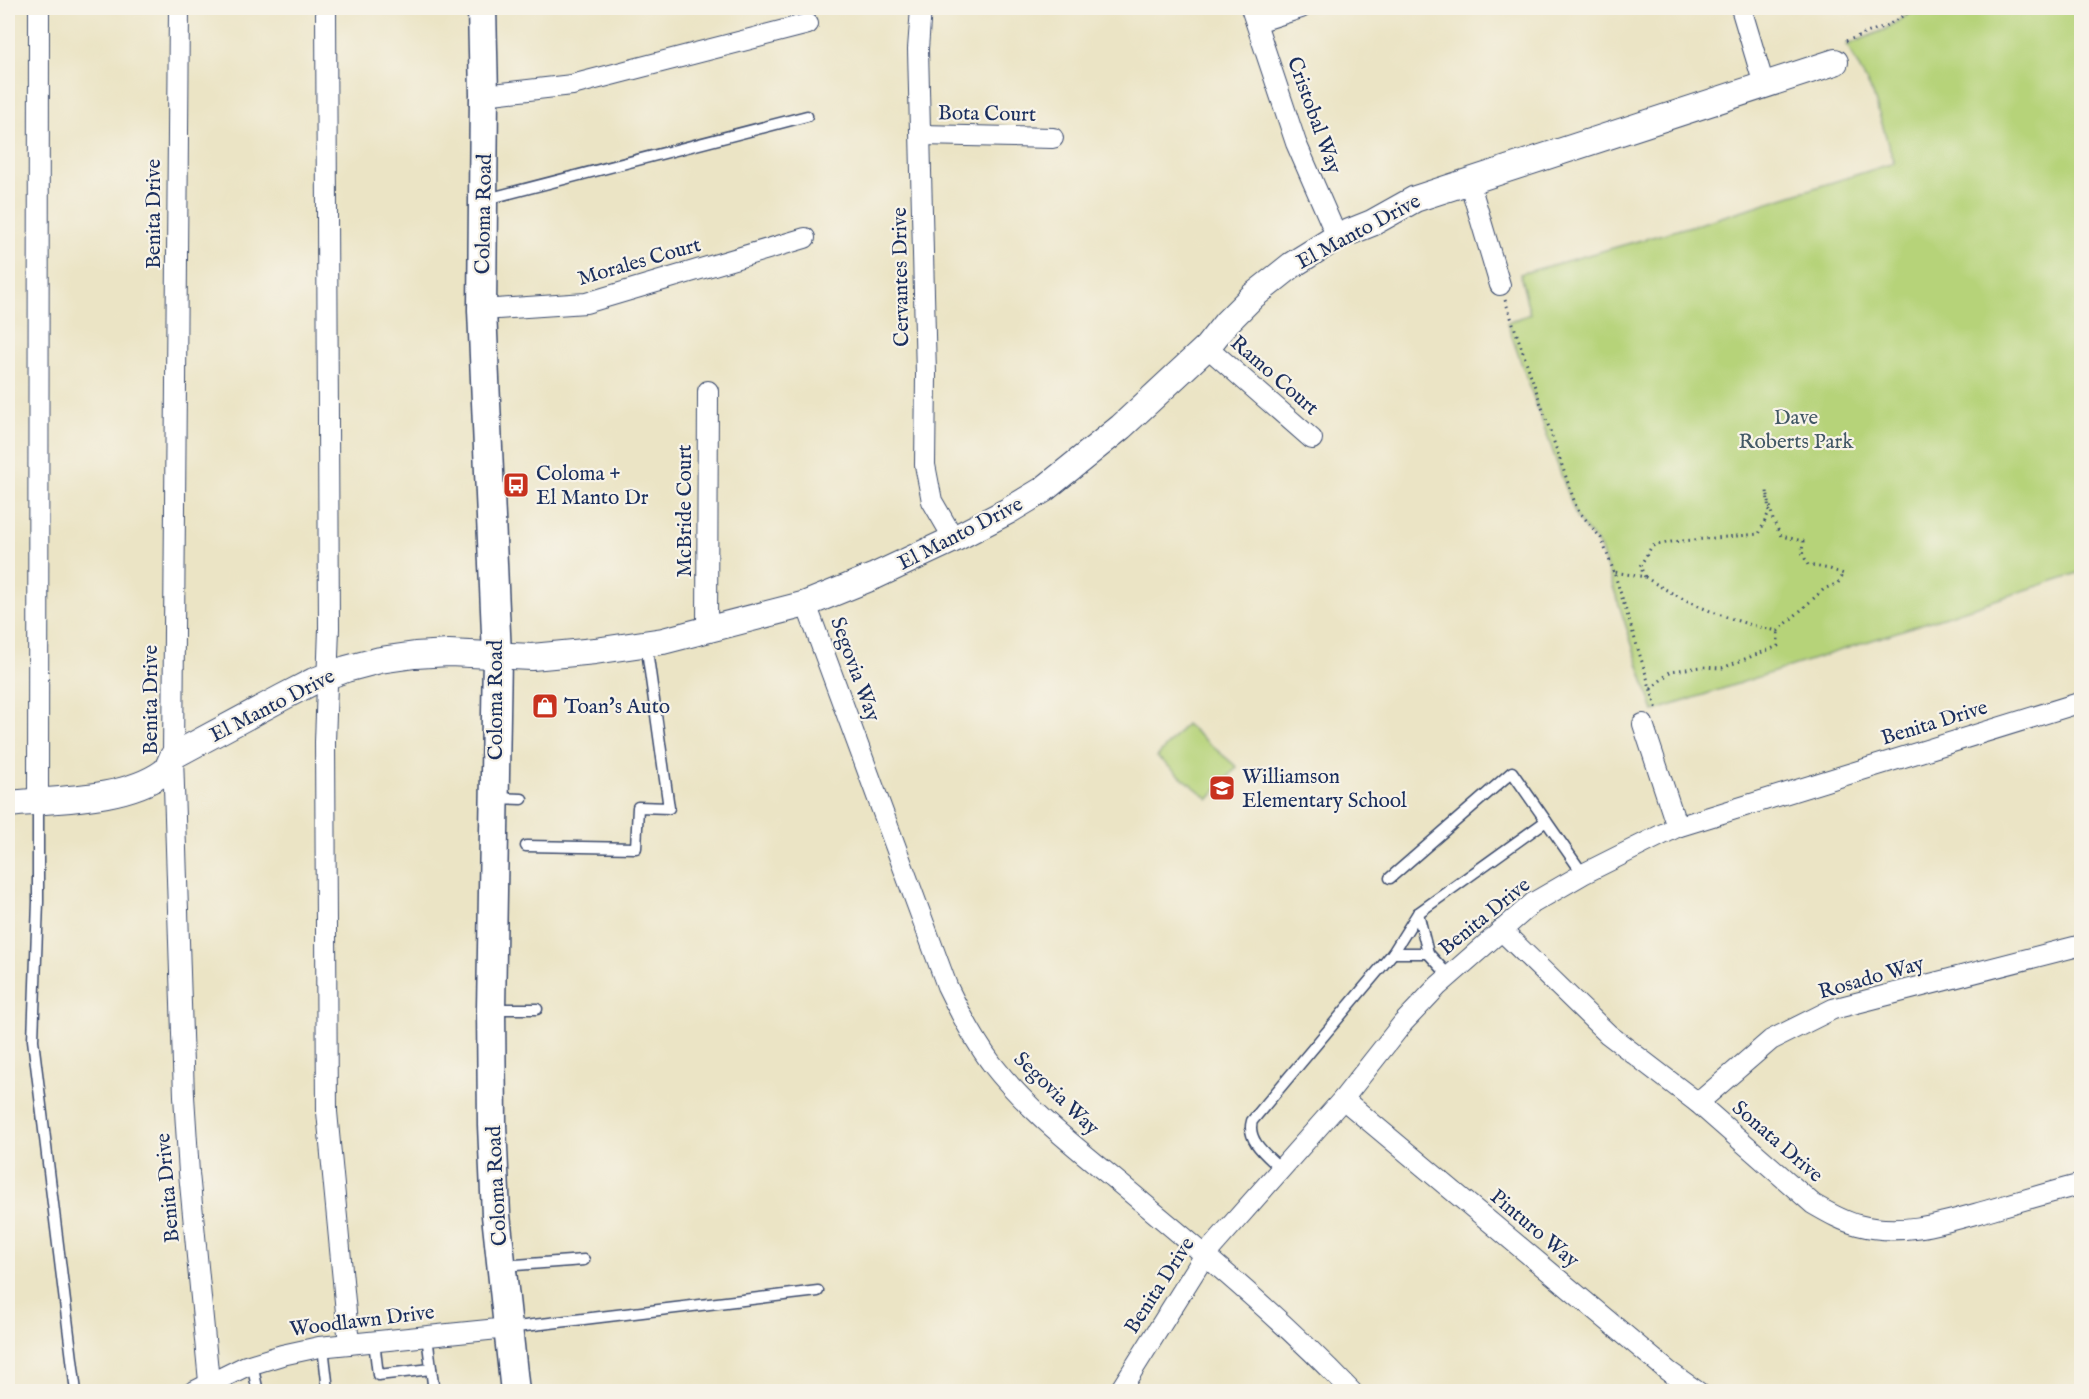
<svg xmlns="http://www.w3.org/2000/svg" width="2089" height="1399" font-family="'IM FELL English',serif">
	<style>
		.green { fill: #b6d379; stroke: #68816c; stroke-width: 1.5 }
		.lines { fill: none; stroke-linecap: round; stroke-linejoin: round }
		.service-casing { stroke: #3a4a6d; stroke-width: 13 }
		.minor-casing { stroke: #3a4a6d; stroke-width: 22 }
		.tertiary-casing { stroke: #3a4a6d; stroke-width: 28 }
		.secondary-casing { stroke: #3a4a6d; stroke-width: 31 }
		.path { stroke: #3a4a6d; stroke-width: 3; stroke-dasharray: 1.5 4.5; stroke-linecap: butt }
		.service { stroke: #fff; stroke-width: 10 }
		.minor { stroke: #fff; stroke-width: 20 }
		.tertiary { stroke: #fff; stroke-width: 26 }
		.secondary { stroke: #fff; stroke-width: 28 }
		.labels { text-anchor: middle; stroke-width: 4.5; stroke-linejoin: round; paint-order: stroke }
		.street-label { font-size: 21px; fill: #1b2f5e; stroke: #f7f3e8 }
		.park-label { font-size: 21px; fill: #425865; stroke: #f7f3e8 }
		.poi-label { font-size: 21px; fill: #1b2f5e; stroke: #f7f3e8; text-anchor: start }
	</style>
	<rect width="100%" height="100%" fill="#f7f3e8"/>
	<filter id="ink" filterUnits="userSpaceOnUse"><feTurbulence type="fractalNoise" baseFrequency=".0167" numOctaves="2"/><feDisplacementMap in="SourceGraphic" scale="12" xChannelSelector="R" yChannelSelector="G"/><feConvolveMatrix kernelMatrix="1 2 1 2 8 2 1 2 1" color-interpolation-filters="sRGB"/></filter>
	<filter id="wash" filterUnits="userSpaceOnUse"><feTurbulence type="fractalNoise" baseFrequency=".008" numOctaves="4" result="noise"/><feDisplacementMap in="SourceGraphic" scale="24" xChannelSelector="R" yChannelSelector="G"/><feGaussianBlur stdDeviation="1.35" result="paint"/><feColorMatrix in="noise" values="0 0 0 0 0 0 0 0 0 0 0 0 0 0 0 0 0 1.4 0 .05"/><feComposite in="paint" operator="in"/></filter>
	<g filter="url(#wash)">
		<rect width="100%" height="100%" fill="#ebe4c5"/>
		<g class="green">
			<path d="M 1918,8 L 2081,8 L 2081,572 L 1654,711 L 1600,547 L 1577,519 L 1507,323 L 1530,314 L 1520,274 L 1702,223 L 1894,163 L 1873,94 L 1847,45 L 1884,30 Z"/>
			<path d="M 1186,724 L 1237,767 L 1209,799 L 1157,757 Z"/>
		</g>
	</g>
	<g filter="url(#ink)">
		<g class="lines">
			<defs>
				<g id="service">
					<path d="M 483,200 L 807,116"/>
					<path d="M 495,798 L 522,799"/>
					<path d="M 38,801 L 38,902 L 33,1040 L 76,1392"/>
					<path d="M 526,846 L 636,848 L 638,807 L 669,808 L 646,643"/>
					<path d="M 1390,878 L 1512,772 L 1583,874"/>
					<path d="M 1418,913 L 1428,953 L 1449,976"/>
					<path d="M 1393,953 L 1428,953"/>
					<path d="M 491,1009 L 537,1009"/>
					<path d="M 1281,1169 C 1268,1156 1246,1141 1252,1121 L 1393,953 L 1418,913 L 1546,821"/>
					<path d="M 502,1266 L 584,1260"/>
					<path d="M 508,1328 L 818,1291"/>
					<path d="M 427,1336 L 434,1392"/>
					<path d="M 374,1341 L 378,1375 L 431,1369"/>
					<path d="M 252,1364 L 258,1392"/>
					<path d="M 321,1392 L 328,1390 L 323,1347"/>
				</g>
				<g id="minor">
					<path d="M 179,8 L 173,756 L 184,1096 L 189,1173 L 210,1392"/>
					<path d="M 326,8 L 329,628 L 325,742 L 327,1112 L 349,1344"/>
					<path d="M 921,8 L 918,49 L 926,375 L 925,465 L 932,501 L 954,539"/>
					<path d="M 1251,8 L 1296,143 L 1337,237"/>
					<path d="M 1741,8 L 1764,85"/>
					<path d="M 1257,22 L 1301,8"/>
					<path d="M 484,95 L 572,85 L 808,24"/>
					<path d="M 921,135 L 1053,138"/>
					<path d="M 1469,181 L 1500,285"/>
					<path d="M 482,310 L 586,303 L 805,238"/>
					<path d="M 1207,347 L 1312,439"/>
					<path d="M 806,604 L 947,986 C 960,1013 974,1040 992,1064 C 1034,1118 1092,1159 1143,1203 C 1215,1263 1287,1324 1352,1392"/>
					<path d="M 707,631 L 708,391"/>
					<path d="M 1643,724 L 1677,827"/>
					<path d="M 38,801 L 39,8"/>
					<path d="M 1501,930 L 1608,1034 L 1698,1103 L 1813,1204 C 1827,1212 1842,1221 1858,1225 C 1903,1237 1946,1222 1989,1210 C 2020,1201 2051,1192 2082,1184"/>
					<path d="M 1343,1099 L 1668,1371 L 1698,1392"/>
					<path d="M 1698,1103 L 1771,1040 L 1833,1009 L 2082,945"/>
					<path d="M 193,1392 L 246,1366 L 282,1355 L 319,1347 L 508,1328"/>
					<path d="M 1119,1392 L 1205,1255 L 1343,1099 L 1403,1023 L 1438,986 L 1533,903 L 1583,874 L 1677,827 L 2082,702"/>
				</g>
				<path id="tertiary" d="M 8,804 C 55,799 124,801 164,772 C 168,769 170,762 173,756 L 283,697 L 314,681 L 346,669 L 380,660 L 415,655 L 449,653 L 532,657 L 595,651 L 663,641 L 806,604 L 875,576 L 954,539 L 1008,511 L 1043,490 L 1121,427 L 1207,347 L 1226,323 L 1253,296 L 1292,265 L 1337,237 L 1372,223 L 1415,199 L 1835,62"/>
				<path id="secondary" d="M 482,8 L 484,95 L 482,310 L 497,656 L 491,1009 L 492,1125 L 496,1215 L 515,1392"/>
			</defs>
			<use href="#service" class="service-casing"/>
			<use href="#minor" class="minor-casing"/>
			<use href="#tertiary" class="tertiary-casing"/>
			<use href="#secondary" class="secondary-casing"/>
			<g class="path">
				<path d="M 1846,41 L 1890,24 L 1915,8"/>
				<path d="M 1505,300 L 1577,509 L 1601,538 L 1614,572"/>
				<path d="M 1645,577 C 1685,603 1731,622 1778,631 L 1824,589 L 1838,583 L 1844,574 L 1830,569 L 1808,565 L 1802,552 L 1803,541 L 1781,536 L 1773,520 L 1767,491 L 1769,512 L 1759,534 L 1671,542 L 1652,546 L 1640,566 L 1645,577 L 1614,572 L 1657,710"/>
				<path d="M 1651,689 L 1671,671 L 1702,667 L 1722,668 L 1778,646 L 1778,631"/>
			</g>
			<use href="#service" class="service"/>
			<use href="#minor" class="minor"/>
			<use href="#tertiary" class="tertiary"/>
			<use href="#secondary" class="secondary"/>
		</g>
	</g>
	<defs>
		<symbol id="bus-square" viewBox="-11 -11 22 22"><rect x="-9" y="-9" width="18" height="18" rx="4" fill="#c8321e" stroke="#f7f3e8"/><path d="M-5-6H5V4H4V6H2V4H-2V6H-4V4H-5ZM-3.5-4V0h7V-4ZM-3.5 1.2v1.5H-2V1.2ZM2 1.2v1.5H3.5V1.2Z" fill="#fff"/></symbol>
		<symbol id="shop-square" viewBox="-11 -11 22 22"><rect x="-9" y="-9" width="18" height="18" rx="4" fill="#c8321e" stroke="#f7f3e8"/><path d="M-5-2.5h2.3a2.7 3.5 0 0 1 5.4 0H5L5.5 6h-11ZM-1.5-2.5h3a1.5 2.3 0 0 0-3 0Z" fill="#fff"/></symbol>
		<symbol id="school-square" viewBox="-11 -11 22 22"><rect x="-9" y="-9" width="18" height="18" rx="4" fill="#c8321e" stroke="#f7f3e8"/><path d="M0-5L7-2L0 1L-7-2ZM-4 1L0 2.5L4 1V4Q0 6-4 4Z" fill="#fff"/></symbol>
	</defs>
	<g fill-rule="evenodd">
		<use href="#bus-square" x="501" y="470" width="30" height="30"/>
		<use href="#shop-square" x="530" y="691" width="30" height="30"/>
		<use href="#school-square" x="1207" y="773" width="30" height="30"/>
	</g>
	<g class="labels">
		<g class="street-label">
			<text transform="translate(987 113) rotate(1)" y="7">Bota Court</text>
			<text transform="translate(1315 115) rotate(70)" y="7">Cristobal Way</text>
			<text transform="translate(153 214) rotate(-90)" y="7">Benita Drive</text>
			<text transform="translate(483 214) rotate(-89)" y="7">Coloma Road</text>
			<text transform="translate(1358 231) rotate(-28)" y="7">El Manto Drive</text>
			<text transform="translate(639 261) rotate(-16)" y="7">Morales Court</text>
			<text transform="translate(900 277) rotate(-91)" y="7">Cervantes Drive</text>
			<text transform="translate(1275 375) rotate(41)" y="7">Ramo Court</text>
			<text transform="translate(684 511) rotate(-90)" y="7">McBride Court</text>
			<text transform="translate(960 533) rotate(-27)" y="7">El Manto Drive</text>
			<text transform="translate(856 669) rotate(70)" y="7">Segovia Way</text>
			<text transform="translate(150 700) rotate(-90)" y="7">Benita Drive</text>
			<text transform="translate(495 700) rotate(-90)" y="7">Coloma Road</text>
			<text transform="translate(272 705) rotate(-27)" y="7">El Manto Drive</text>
			<text transform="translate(1934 722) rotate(-17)" y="7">Benita Drive</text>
			<text transform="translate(1484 916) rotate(-39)" y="7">Benita Drive</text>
			<text transform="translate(1871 977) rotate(-16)" y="7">Rosado Way</text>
			<text transform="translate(1057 1093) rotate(44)" y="7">Segovia Way</text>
			<text transform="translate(1778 1141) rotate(41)" y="7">Sonata Drive</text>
			<text transform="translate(496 1186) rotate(-93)" y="7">Coloma Road</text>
			<text transform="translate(167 1188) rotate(-95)" y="7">Benita Drive</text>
			<text transform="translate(1535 1228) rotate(40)" y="7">Pinturo Way</text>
			<text transform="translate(1159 1285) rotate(-57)" y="7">Benita Drive</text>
			<text transform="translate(362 1320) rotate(-7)" y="7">Woodlawn Drive</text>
		</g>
		<g class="park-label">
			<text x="1796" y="424">Dave<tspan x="1796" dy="24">Roberts Park</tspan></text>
		</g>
		<g class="poi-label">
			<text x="536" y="480">Coloma +<tspan x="536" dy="24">El Manto Dr</tspan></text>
			<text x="564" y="713">Toan's Auto</text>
			<text x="1242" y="783">Williamson<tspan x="1242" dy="24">Elementary School</tspan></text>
		</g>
	</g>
	<rect width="2089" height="1399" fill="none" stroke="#f7f3e8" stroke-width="30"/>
</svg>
